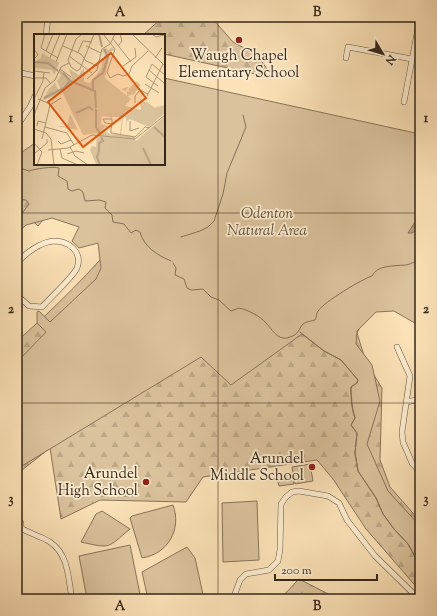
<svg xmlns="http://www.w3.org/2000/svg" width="437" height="616" font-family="'Sorts Mill Goudy',serif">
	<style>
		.forest { fill: url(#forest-firs); stroke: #87745b }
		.park { fill: #dac29c; stroke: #87745b }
		.water { fill: url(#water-waves); stroke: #837158 }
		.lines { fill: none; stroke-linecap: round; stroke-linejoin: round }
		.stream { stroke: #837158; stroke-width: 1 }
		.minor-casing { stroke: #665641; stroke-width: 6 }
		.minor { stroke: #fdecd0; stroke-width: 5 }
		.grid { fill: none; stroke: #34271a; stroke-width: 1; stroke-opacity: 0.55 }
		.poi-dot { fill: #8f2418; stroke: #fdecd0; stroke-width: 1.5 }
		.labels { text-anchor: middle; stroke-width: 3.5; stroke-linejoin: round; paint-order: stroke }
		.poi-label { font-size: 15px; fill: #34271a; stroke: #fdecd0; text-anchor: end }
		.park-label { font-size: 15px; font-style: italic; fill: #5e4e3a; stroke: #fdecd0 }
		.inset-river { fill: none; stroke: #b8a282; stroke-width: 2 }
		.inset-road { fill: none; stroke: #ac9778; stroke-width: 1 }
		.view { fill: #df560d; fill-opacity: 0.15; stroke: #df560d; stroke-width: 2 }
		.inset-edge { fill: none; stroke: #34271a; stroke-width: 2 }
		.neatline { fill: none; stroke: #34271a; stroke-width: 1.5 }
		.grid-label { font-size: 13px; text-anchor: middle; font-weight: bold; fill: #34271a }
	</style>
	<defs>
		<pattern id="forest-firs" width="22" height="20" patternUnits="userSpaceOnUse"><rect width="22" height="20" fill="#dac29c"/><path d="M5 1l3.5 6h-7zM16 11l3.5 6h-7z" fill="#bca786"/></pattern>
		<pattern id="water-waves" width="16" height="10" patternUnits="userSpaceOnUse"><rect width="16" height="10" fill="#b8a282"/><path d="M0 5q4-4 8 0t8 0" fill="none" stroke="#96846a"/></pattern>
	</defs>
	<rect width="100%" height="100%" fill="#fce2b7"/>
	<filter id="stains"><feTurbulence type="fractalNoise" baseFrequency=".005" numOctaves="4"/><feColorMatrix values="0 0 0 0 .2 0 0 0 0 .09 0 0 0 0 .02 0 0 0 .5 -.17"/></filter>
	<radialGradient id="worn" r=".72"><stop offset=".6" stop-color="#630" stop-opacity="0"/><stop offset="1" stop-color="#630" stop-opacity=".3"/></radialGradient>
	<g class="forest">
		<path d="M 163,17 L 211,17 L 233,42 L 257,55 L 267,69 L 264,76 L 164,54 L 164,35 L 143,35 Z"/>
		<path d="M 17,152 L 35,164 L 164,164 L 411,313 L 382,307 L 363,322 L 357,333 L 366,362 L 382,388 L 380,460 L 390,487 L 420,521 L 420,591 L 366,529 L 333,479 L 317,460 L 203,477 L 186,502 L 100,500 L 61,519 L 50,448 L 17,474 L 17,341 C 56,307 92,271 125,231 L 57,203 L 38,226 L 17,207 Z"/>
		<path d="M 299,579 L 334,597 L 336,599 L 281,598 Z"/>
	</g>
	<g class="park">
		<path d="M 164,78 L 420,134 L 420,326 L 394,311 L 376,312 L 357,331 L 356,344 L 372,365 L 380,401 L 367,444 L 388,491 L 420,526 L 420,565 L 408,544 L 394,529 L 383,514 L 376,498 L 358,471 L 355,453 L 357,433 L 351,425 L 355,418 C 351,408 351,397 351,387 L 357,383 L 358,380 L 341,360 L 324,351 L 302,334 L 231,385 L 201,357 L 17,469 L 17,362 L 46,332 L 37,323 L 37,312 L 39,311 L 50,322 L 96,279 L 101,268 L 98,243 L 79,248 L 72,241 L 79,227 L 52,218 L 26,225 L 17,233 L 17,220 L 29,204 L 26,200 L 17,199 L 17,149 L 22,152 L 35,143 L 35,164 L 164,164 Z"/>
		<path d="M 310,464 L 313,481 L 295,484 L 292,467 Z"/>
		<path d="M 293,473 L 294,484 L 279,486 L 276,475 Z"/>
		<path d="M 257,501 L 259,560 L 223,562 L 222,503 Z"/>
		<path d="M 173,505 C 182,529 168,554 142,558 L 130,518 L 132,516 Z"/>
		<path d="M 102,511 L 130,529 C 107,548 112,549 81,542 L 96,514 Z"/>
		<path d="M 130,545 L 141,599 L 87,599 L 79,556 Z"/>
		<path d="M 187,547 L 195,558 L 204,599 L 148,599 L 142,572 Z"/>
	</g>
	<path class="water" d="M 420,214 L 420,228 L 412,233 L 408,233 Z"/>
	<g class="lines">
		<g class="stream">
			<path d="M 17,167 L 29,171 C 34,169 54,166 59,168 L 58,176 L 67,181 L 68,189 L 72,191 L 79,189 L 83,192 L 85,201 L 99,200 L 106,202 L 105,208 L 112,215 L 113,222 L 124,224 L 131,233 L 136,230 L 140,232 C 144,247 157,255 171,261"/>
			<path d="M 181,237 L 200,231 L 208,227 L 214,221 L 223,194 L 227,173 L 246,127 L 243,115"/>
			<path d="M 173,263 L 176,268 L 175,275 L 184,279 L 187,288 L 191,290 L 203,289 L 211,297 L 219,300 L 231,311 L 239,308 C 248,310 260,316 266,323 C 273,330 278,342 290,337 C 299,334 298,330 303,324 C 305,322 312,321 315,320 C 317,317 316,314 318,311 C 324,302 362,279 372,276 C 377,265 394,266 405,265 C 410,265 415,261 420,259"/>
			<path d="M 300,332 L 324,351 L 341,360 L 358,380 L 357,383 L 351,387 C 351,397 352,408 355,418 L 351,425 L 357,433 L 355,453 L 358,471 L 376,498 L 383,514 L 394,529 L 408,544 L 420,565"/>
		</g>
		<defs>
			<g id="minor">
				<path d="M 46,35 L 48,17"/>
				<path d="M 346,58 L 348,47 L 412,59"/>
				<path d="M 17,72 L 35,76"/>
				<path d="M 404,102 L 418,28 L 418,17"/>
				<path d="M 17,126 L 30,107 L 35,96"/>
				<path d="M 17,263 C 26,253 40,242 54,241 C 69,241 83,252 77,268 C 73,277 50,298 42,307 L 29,306 L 17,295"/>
				<path d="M 397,347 L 410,376 L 402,432 L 403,442 L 412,463 L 420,472"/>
				<path d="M 407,402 L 420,399"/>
				<path d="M 17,520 L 21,523 L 21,528"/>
				<path d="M 21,528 C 30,534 41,536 50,542 C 69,555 68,578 72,599"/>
				<path d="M 233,599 L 240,580 L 246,574 L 269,570 L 278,561 L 280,550 L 281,504 L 286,497 L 292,492 L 299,491 L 328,496 L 339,503 L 347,520 L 375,556 L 419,599"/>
			</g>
		</defs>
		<use href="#minor" class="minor-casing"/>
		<use href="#minor" class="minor"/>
	</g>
	<path class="grid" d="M 218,17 L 218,599M 17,213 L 420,213M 17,403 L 420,403"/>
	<g class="poi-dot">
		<circle cx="239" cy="40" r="4"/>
		<circle cx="312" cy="467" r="4"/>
		<circle cx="146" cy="482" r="4"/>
	</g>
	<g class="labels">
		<g class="poi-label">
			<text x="239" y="60" text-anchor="middle">Waugh Chapel<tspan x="239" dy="17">Elementary School</tspan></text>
			<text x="304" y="463">Arundel<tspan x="304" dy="17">Middle School</tspan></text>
			<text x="138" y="478">Arundel<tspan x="138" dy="17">High School</tspan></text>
		</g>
		<g class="park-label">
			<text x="267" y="218">Odenton<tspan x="267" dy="17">Natural Area</tspan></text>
		</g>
	</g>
	<g transform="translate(34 34)">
		<rect width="131" height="131" fill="#fce2b7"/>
		<path d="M 78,13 L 80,16 L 76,18 L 71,44 L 97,65 L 91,72 L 108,76 L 109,69 L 113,68 L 121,74 L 109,88 L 104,84 L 63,82 L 65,91 L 69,91 L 70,97 L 76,100 L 75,102 L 64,100 L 24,48 L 29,38 L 37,45 L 41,41 L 45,42 L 48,36 L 52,39 L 48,46 L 55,50 L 66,38 L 71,19 ZM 8,19 L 25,29 L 20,41 L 18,36 L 0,34 L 0,28 L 7,24 ZM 36,80 L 44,96 L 22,92 L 33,92 Z" fill="#dac29c"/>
		<path d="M 72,13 L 75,18 L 71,33 L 67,41 L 59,46 L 59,55 L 70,59 L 70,64 L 107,78 L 106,65 L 119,74 L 131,71 L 131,79 L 115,93 L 96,85 L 93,87 L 93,96 L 92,83 L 89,83 L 87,101 L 100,102 L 102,107 L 131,82 L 131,131 L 62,130 L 56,116 L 58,112 L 62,113 L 63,99 L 49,101 L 23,47 L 28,41 L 25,39 L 26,36 L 38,45 L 35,35 L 45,41 L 50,34 L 50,48 L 56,49 L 68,34 L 72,19 L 68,18 ZM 68,81 L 78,84 L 79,82 L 88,83 L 86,100 L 71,101 L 68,94 L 75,93 L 67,90 ZM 102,47 L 107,51 L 99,61 L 97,59 L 98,61 L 93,62 L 93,58 L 87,55 L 94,53 L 92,57 L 96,58 L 94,56 ZM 21,49 L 26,59 L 8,67 L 15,55 Z" fill="#dac29c" fill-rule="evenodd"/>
		<path class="inset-river" d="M 65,0 L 68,13M 0,28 L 14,29 L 24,37M 29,39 L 36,47 L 61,57 L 62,74M 59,55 L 59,46 L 69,39 L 74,23 L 70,15M 10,64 L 30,54 L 36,47M 62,75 L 62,93 L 67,101M 42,79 L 55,73 L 59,76M 120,93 L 131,103M 109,114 L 117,131M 66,131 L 63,123 L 65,117 L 65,109 L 69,107 L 67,103"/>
		<path class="inset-road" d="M 11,0 L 7,14 L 24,24M 69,0 L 81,15 L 73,38 L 76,44 L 84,40 L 89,42 L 95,40 L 98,32 L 114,17M 98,0 L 131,32M 118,0 L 122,3 L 130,1M 79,5 L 97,28M 29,12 L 47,20 L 52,27 L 64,32M 52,12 L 67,19M 84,12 L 88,7 L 86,0M 0,15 L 4,21 L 0,25M 12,17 L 19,0M 44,18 L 49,7 L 58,8M 35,22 L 58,39M 16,24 L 26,0M 121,24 L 128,14M 22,28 L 33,0M 89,32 L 102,23 L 101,14M 26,35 L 37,43M 115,36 L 130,49M 0,37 L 16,39M 43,37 L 37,33 L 34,26 L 42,5 L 48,0M 43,37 L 46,35 L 60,0M 0,44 L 12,44 L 17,50M 53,45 L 63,36 L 68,15 L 76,10 L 81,0M 111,50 L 125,59M 124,52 L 112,43 L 118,30 L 131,41M 113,62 L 129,30M 1,63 L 9,47 L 10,38M 4,65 L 16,70M 101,69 L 101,62 L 106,56 L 114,60M 0,81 L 11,54 L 21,46 L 27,33 L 35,29M 96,87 L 96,97 L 105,94M 3,92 L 4,87 L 12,89M 11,93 L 33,99 L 40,111M 0,95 L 12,99 L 17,105 L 20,131M 77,99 L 101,103 L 111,93 L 116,94M 77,99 L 77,95 L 78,90 L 78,85 L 69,85 L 71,89 L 78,90M 8,105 L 16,71 L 27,64M 24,107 L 27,110 L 37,106M 0,109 L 8,118 L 3,131M 36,113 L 41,122 L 54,131M 26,115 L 28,124 L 44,131M 14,116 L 34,114 L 58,101 L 101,105 L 131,81M 0,120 L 13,109 L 13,105M 33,120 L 42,117 L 50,119"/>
		<path class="view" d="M 77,19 L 112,64 L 49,113 L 14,68 Z"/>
		<rect width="131" height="131" class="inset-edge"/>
	</g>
	<rect width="437" height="616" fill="none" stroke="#fce2b7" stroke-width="44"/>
	<g transform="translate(383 54) rotate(128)" stroke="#fdecd0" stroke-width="3" paint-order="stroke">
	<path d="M0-3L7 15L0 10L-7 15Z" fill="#34271a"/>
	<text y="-6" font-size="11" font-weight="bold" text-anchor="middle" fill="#34271a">N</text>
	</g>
	<path d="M275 574v6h102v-6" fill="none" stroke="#34271a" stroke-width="2"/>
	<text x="281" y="574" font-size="12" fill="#34271a" stroke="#fdecd0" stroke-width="3" paint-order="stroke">200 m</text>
	<rect x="22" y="22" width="393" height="572" class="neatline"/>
	<g class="grid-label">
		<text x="120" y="16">A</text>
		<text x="317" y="16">B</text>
		<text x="11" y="122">1</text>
		<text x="426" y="122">1</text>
		<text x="11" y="313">2</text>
		<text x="426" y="313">2</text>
		<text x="11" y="503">3</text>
		<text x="426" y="503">3</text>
		<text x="120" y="610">A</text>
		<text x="317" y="610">B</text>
	</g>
	<rect width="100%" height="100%" filter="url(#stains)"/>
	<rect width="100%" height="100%" fill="url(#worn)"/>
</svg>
